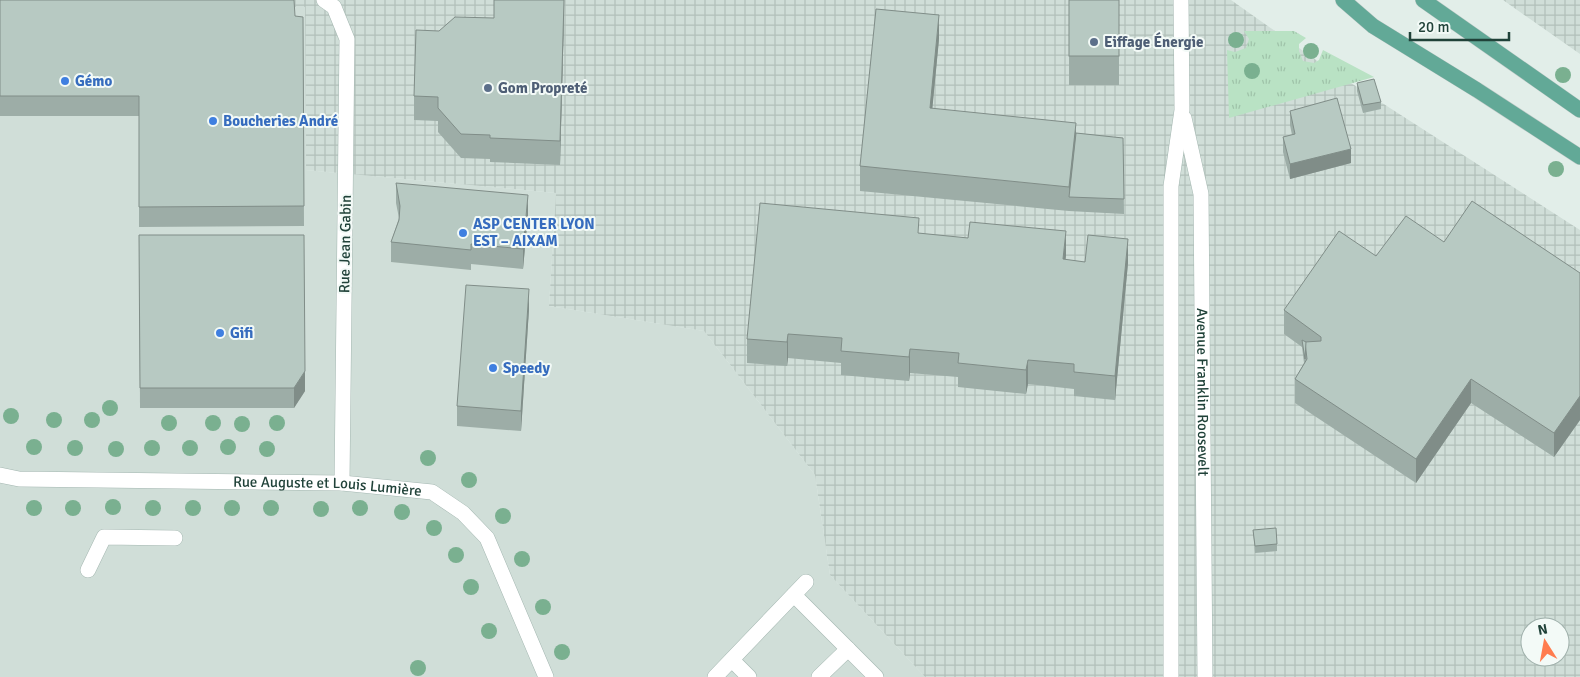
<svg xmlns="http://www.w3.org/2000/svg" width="1580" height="677" font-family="Signika,sans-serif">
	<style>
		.built { fill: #d0ded8 }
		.industrial { fill: url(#industrial-grid); fill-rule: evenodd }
		.grass { fill: url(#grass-tufts) }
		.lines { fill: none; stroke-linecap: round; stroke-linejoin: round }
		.service-casing { stroke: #a4b7b1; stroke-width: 16 }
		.minor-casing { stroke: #a4b7b1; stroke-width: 16 }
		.tertiary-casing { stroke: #a4b7b1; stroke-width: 16 }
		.primary-casing { stroke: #c1cac8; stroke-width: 16 }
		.service { stroke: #fff; stroke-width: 15 }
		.minor { stroke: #fff; stroke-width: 15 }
		.tertiary { stroke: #fff; stroke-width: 15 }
		.primary { stroke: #62a997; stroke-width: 15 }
		.tree { fill: #7ab090 }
		.wall { fill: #9dada7 }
		.shaded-wall { fill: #808d88 }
		.building { fill: #b7c9c2; stroke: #808d88 }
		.service-dot { fill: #5c6f8a; stroke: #f3faf7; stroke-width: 2 }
		.shop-dot { fill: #3f7fe0; stroke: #f3faf7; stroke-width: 2 }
		.labels { text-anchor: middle; stroke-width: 4; stroke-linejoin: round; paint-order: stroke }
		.service-label { font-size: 15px; font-weight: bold; fill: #4e5e75; stroke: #f3faf7; text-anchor: start }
		.shop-label { font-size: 15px; font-weight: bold; fill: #366cbe; stroke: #f3faf7; text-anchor: start }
		.street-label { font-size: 15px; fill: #204239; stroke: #f3faf7 }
	</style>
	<defs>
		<pattern id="industrial-grid" width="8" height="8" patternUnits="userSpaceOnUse" patternTransform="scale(1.25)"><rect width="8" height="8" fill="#d0ded8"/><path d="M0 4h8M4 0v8" fill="none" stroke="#b2c0ba"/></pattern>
		<pattern id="grass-tufts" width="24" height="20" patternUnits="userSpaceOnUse" patternTransform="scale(1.25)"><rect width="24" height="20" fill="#b9e2c4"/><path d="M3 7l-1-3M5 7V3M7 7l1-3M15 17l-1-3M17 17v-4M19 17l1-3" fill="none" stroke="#9fc3a9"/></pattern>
	</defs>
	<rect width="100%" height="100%" fill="#e2eee9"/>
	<path class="built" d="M 0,7 L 305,7 L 306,170 L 556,193 L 549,306 L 704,331 L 815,475 L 830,575 L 925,677 L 0,677 Z"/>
	<g class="industrial">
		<path d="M 0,0 L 1231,0 L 1326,67 L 1580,230 L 1580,677 L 925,677 L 830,575 L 815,475 L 704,331 L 549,306 L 556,193 L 306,170 L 305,7 L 0,7 ZM 1530,627 L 1560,627 L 1560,657 L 1530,657 Z"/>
		<path d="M 1503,0 L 1580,0 L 1580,54 Z"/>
	</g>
	<path class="grass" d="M 1244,31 L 1294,31 L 1306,38 L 1299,44 L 1299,51 L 1303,61 L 1314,63 L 1319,60 L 1323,50 L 1374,77 L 1229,118 L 1227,50 L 1235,52 L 1246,48 L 1249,39 Z"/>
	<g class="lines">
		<defs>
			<g id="service">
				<path d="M 88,570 L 104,537 L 175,538"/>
				<path d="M 794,595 L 876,677"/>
				<path d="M 732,660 L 749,677"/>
				<path d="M 819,677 L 848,649"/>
			</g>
			<g id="minor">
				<path d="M 324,0 L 334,7 L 347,39 L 342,483"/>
				<path id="s1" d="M 0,475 L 19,479 L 342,483 L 432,492 L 463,513 L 487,538 L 546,677"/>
				<path d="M 715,677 L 806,582"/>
			</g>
			<g id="tertiary">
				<path id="s2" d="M 1184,118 L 1201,194 L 1205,677"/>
				<path d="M 1171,677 L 1171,186 L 1182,110 L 1181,0"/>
			</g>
			<g id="primary">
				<path d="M 1343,0 L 1373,26 L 1477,90 L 1580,157"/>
				<path d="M 1423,0 L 1580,110"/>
			</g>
		</defs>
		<use href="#service" class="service-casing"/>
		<use href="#minor" class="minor-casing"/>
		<use href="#tertiary" class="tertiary-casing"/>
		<use href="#primary" class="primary-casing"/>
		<use href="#service" class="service"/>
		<use href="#minor" class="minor"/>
		<use href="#tertiary" class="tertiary"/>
		<use href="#primary" class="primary"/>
	</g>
	<g class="tree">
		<circle cx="1236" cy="40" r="8"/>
		<circle cx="1311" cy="51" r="8"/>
		<circle cx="1252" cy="71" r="8"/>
		<circle cx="1563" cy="75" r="8"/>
		<circle cx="1556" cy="169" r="8"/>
		<circle cx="110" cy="408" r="8"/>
		<circle cx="11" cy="416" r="8"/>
		<circle cx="54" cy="420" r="8"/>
		<circle cx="92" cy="420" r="8"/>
		<circle cx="169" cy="423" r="8"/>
		<circle cx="213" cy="423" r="8"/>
		<circle cx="277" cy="423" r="8"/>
		<circle cx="242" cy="424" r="8"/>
		<circle cx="34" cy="447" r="8"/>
		<circle cx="228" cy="447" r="8"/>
		<circle cx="75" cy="448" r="8"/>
		<circle cx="152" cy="448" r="8"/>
		<circle cx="190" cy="448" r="8"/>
		<circle cx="116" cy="449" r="8"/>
		<circle cx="267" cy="449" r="8"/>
		<circle cx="428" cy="458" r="8"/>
		<circle cx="469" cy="480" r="8"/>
		<circle cx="113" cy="507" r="8"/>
		<circle cx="34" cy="508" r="8"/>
		<circle cx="73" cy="508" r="8"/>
		<circle cx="153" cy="508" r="8"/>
		<circle cx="193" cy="508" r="8"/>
		<circle cx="232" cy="508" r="8"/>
		<circle cx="271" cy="508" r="8"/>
		<circle cx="360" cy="508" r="8"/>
		<circle cx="321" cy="509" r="8"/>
		<circle cx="402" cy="512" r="8"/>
		<circle cx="503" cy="516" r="8"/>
		<circle cx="434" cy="528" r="8"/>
		<circle cx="456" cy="555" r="8"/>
		<circle cx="522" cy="559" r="8"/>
		<circle cx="471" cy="587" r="8"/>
		<circle cx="543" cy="607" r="8"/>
		<circle cx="489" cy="631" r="8"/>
		<circle cx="562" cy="652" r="8"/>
		<circle cx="418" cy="668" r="8"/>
	</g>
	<g class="wall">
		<path d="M 0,0 L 303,17 L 304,226 L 139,227 L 139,116 L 0,116 Z"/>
		<rect x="1069" y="0" width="50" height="85"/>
		<path d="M 564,16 L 560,165 L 490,162 L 490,159 L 461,158 L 438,132 L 438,121 L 414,120 L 414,96 L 439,31 L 494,18 Z"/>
		<path d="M 939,39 L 932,109 L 1076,133 L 1123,138 L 1124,214 L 1069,211 L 860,191 L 860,166 Z"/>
		<path d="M 1357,83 L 1381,102 L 1381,109 L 1363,113 L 1357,91 Z"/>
		<path d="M 1290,111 L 1351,163 L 1290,179 L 1283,152 L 1283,137 L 1292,135 L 1290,125 Z"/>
		<path d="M 396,183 L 528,215 L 523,269 L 471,264 L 471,270 L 391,262 L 391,242 L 399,218 L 396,203 Z"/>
		<path d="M 919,233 L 1066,255 L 1065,260 L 1085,262 L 1128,263 L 1115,400 L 1074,396 L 1074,389 L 1028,384 L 1026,394 L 958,387 L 958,377 L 910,373 L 909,381 L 841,375 L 841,363 L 788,358 L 787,366 L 747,363 L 747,339 Z"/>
		<path d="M 139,235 L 305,391 L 294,408 L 140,408 Z"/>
		<path d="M 1444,242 L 1580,273 L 1580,420 L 1554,457 L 1471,403 L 1416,483 L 1295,403 L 1295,379 L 1304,363 L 1302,347 L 1284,334 L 1284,310 L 1376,256 Z"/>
		<path d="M 529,309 L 521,431 L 457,426 L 457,406 Z"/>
		<path d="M 1253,530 L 1277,544 L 1277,551 L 1255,553 Z"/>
	</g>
	<g class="shaded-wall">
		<path d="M 564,0 L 564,16 L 560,165 L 560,141 Z"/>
		<path d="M 939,15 L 939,39 L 930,133 L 930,108 Z"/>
		<path d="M 1076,123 L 1076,147 L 1069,197 L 1069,187 Z"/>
		<path d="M 1351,149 L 1351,163 L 1290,179 L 1290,164 Z"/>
		<path d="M 528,195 L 528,215 L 523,269 L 523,249 Z"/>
		<path d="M 1066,231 L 1066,255 L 1063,284 L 1063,259 Z"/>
		<path d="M 1128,239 L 1128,263 L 1115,400 L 1115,376 Z"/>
		<path d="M 529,289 L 529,309 L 521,431 L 521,411 Z"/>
		<path d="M 788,334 L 788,358 L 787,366 L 787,342 Z"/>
		<path d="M 910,349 L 910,373 L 909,381 L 909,357 Z"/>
		<path d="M 1028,360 L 1028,384 L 1026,394 L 1026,370 Z"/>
		<path d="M 305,371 L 305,391 L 294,408 L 294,388 Z"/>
		<path d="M 1471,379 L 1471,403 L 1416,483 L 1416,459 Z"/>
		<path d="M 1580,396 L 1580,420 L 1554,457 L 1554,433 Z"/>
	</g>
	<g class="building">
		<path d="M 0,0 L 294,0 L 295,16 L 303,17 L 304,206 L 139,207 L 139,96 L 0,96 Z"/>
		<path d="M 494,0 L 564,0 L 560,141 L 490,138 L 490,135 L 461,134 L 438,108 L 438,97 L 414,96 L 416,30 L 439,31 L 455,17 L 494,18 Z"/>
		<rect x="1069" y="0" width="50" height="56"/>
		<path d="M 876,9 L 939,15 L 930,108 L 1076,123 L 1069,187 L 860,166 Z"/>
		<path d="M 1374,79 L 1381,102 L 1363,105 L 1357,83 Z"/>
		<path d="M 1337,98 L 1351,149 L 1290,164 L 1283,137 L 1295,134 L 1290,111 Z"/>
		<path d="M 1076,133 L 1123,138 L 1124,199 L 1069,197 Z"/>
		<path d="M 396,183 L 528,195 L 523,249 L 471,244 L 471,250 L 391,242 L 399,220 L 400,206 Z"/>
		<path d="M 1472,201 L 1580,273 L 1580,396 L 1554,433 L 1471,379 L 1416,459 L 1295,379 L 1307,359 L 1305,342 L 1321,341 L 1321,337 L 1284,310 L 1339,231 L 1376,256 L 1406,216 L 1444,242 Z"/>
		<path d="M 760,203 L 919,218 L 918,233 L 968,238 L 970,222 L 1066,231 L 1063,259 L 1085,262 L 1088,235 L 1128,239 L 1115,376 L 1074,372 L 1074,364 L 1028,360 L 1026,370 L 958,363 L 959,353 L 910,349 L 909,357 L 841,351 L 842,338 L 788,334 L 787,342 L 747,339 Z"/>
		<path d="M 139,235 L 304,235 L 305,371 L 294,388 L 140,388 Z"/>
		<path d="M 466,285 L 529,289 L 521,411 L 457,406 Z"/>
		<path d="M 1302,340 L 1306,342 L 1305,359 Z"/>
		<path d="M 1276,528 L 1277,544 L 1255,546 L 1253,530 Z"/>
	</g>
	<g class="service-dot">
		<circle cx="1094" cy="42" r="5"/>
		<circle cx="488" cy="88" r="5"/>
	</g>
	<g class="shop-dot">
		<circle cx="65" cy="81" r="5"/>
		<circle cx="213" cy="121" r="5"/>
		<circle cx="463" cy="233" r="5"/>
		<circle cx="220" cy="333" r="5"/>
		<circle cx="493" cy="368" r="5"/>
	</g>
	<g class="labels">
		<g class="service-label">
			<text x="1104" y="47">Eiffage Énergie</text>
			<text x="498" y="93">Gom Propreté</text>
		</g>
		<g class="shop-label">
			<text x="75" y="86">Gémo</text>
			<text x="223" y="126">Boucheries André</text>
			<text x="473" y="229">ASP CENTER LYON<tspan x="473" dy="17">EST – AIXAM</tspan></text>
			<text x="230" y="338">Gifi</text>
			<text x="503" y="373">Speedy</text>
		</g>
		<g class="street-label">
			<text transform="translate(345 244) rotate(-89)" y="5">Rue Jean Gabin</text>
			<text dy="5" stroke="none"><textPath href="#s2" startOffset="276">Avenue Franklin Roosevelt</textPath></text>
			<text dy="5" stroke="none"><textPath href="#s1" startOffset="328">Rue Auguste et Louis Lumière</textPath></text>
		</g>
	</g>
	<g transform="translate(1545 642) rotate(349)"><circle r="24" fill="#f3faf7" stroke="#9fb0ab"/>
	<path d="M0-4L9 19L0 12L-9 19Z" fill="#ff7c4f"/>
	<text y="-8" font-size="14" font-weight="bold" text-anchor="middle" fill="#204239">N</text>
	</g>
	<path d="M1410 32v8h99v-8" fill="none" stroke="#204239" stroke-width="2.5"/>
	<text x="1418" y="32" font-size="15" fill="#204239" stroke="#f3faf7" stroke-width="4" paint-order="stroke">20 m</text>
</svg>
